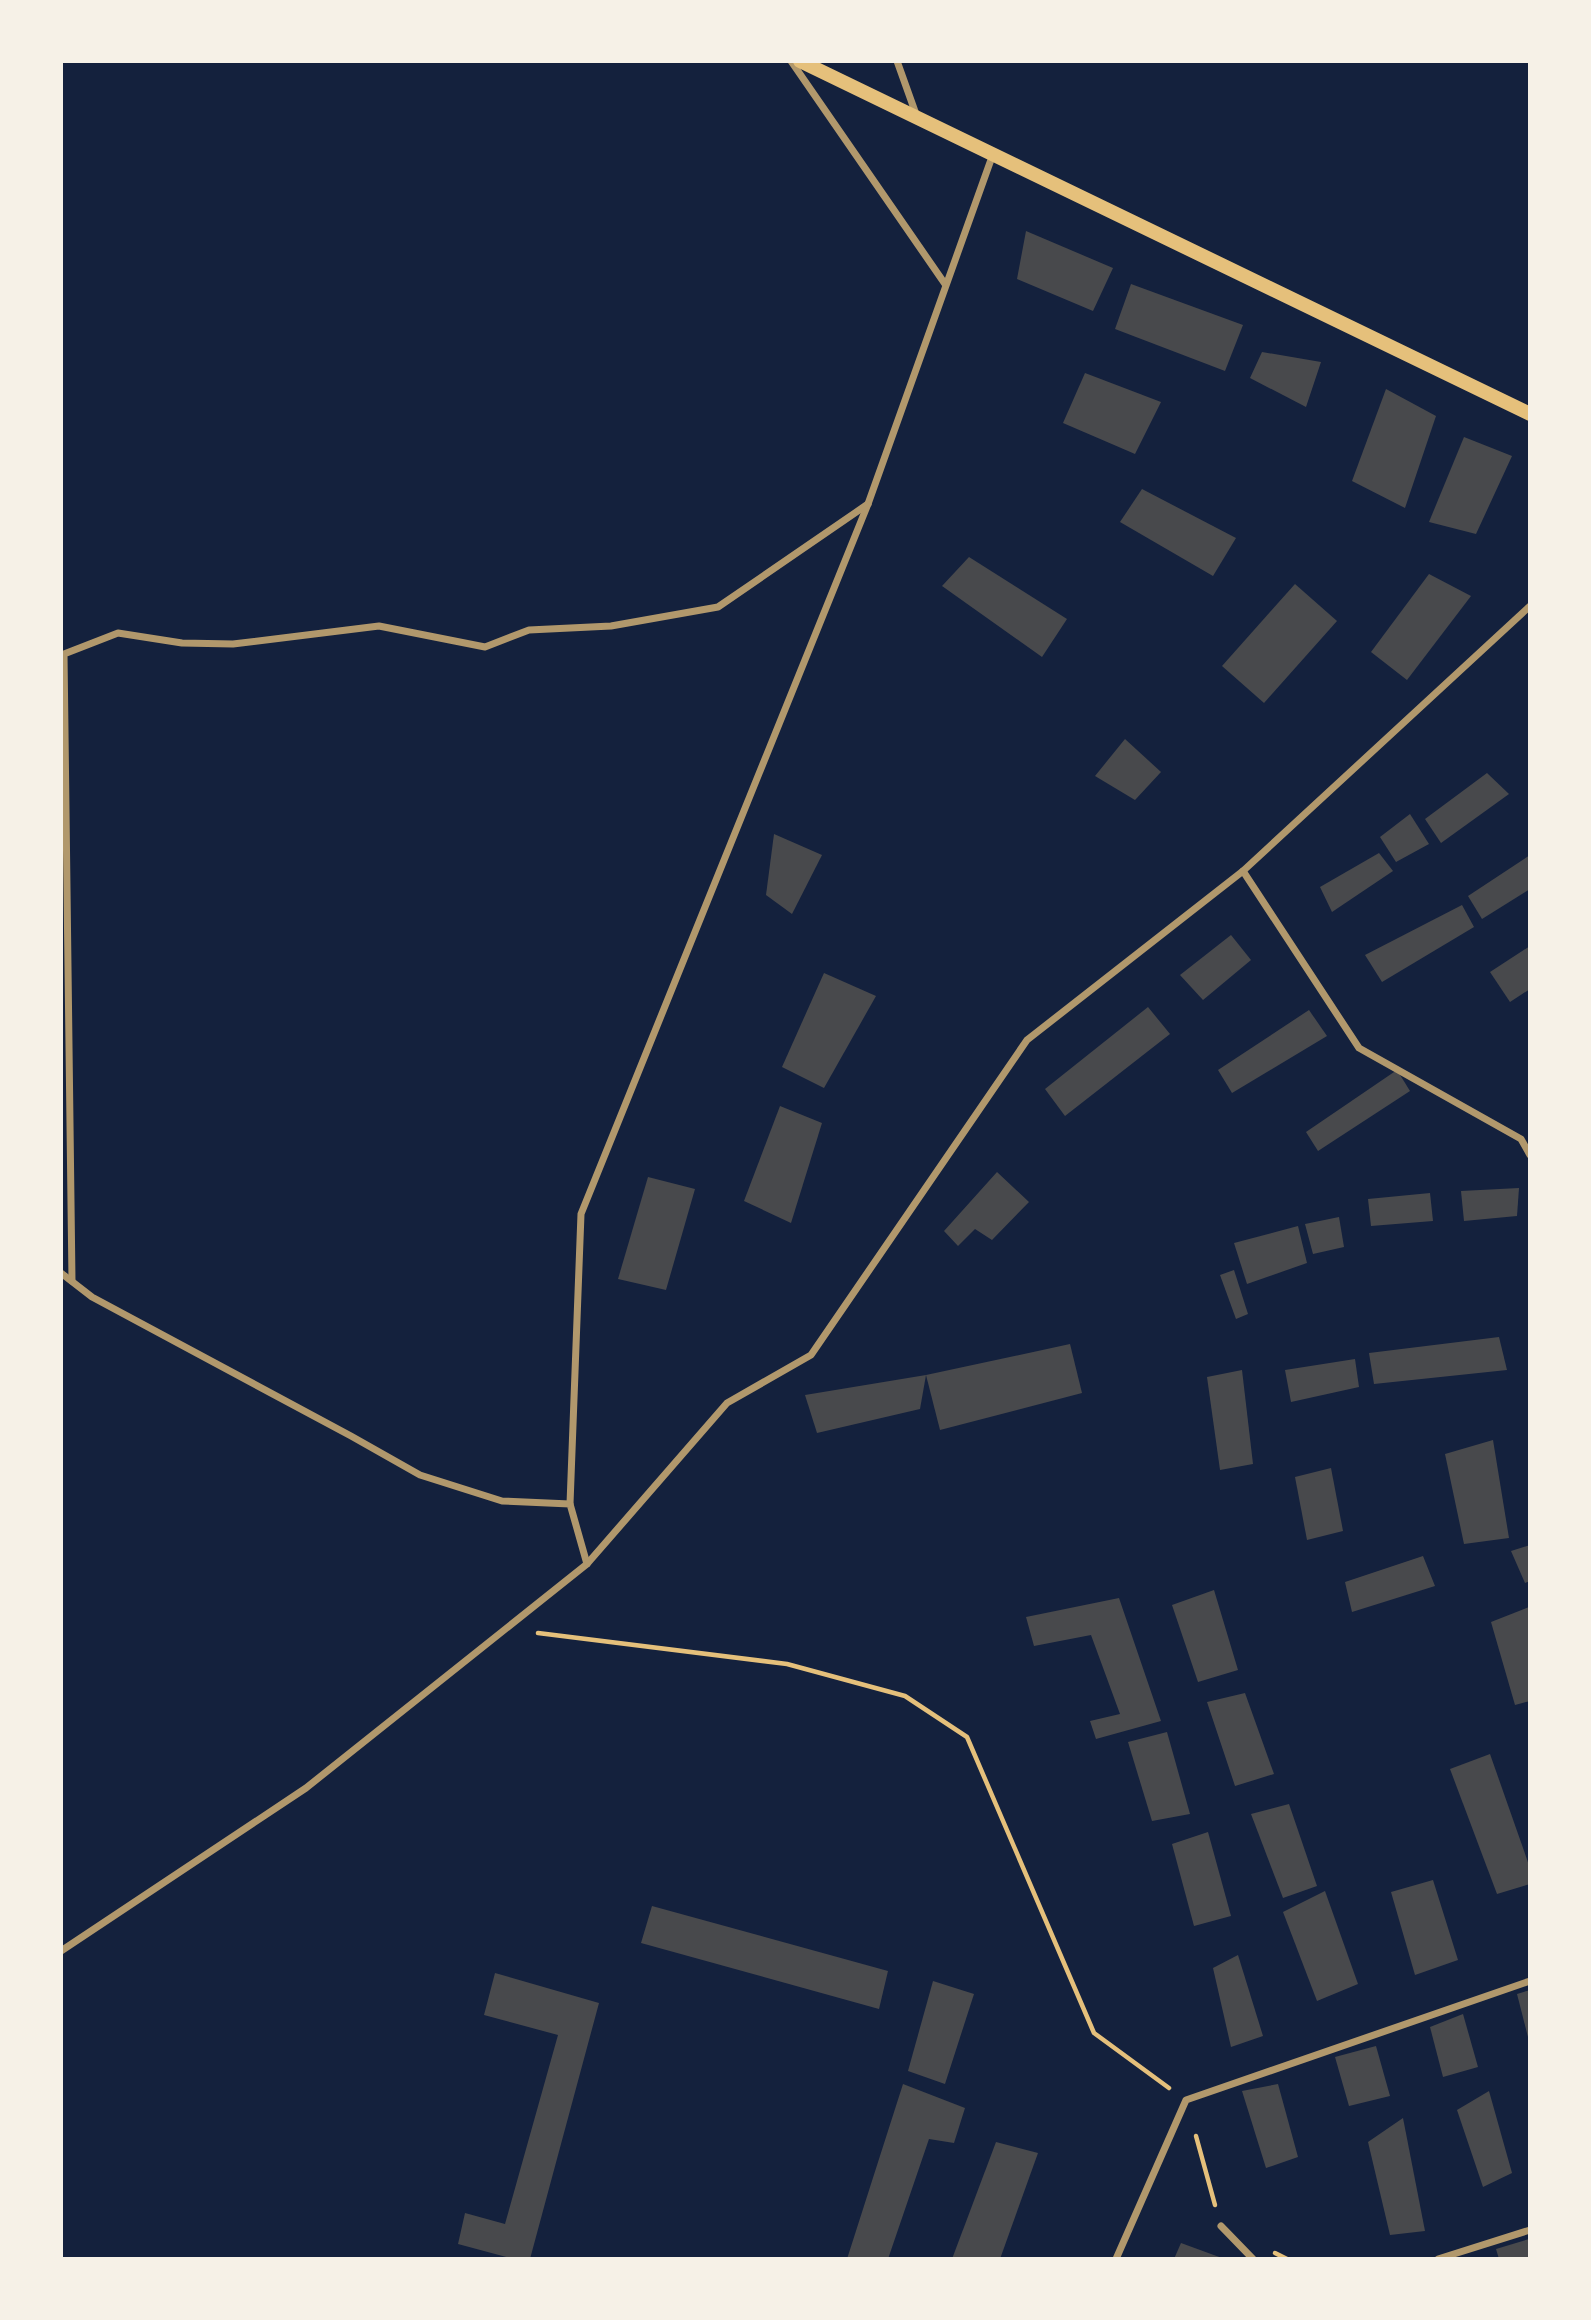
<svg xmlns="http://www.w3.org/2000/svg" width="1591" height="2320" font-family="'DejaVu Sans',sans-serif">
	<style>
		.building { fill: #48494c }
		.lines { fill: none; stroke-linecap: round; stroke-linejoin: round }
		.path { stroke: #e5c07b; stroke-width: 4.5 }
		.minor { stroke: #b1986c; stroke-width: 7 }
		.secondary { stroke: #e5c07b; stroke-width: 14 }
	</style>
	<rect width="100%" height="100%" fill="#14213d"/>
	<g class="building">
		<path d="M 1026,231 L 1113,268 L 1093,311 L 1017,279 Z"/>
		<path d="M 1131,284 L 1243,325 L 1225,371 L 1115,329 Z"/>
		<path d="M 1262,352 L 1321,362 L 1306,407 L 1250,378 Z"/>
		<path d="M 1085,373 L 1161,402 L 1135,454 L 1063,423 Z"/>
		<path d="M 1386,389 L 1436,416 L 1405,508 L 1352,481 Z"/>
		<path d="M 1464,437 L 1512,456 L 1476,534 L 1429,522 Z"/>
		<path d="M 1142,489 L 1236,538 L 1213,576 L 1120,522 Z"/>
		<path d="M 969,557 L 1067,619 L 1042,657 L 942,586 Z"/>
		<path d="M 1429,574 L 1471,596 L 1407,680 L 1371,652 Z"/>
		<path d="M 1295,584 L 1337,621 L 1264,703 L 1222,666 Z"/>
		<path d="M 1125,739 L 1161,772 L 1135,800 L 1095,776 Z"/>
		<path d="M 1487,773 L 1509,794 L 1441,843 L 1425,819 Z"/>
		<path d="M 1410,814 L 1429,844 L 1396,862 L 1380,837 Z"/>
		<path d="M 774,834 L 822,855 L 792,914 L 766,895 Z"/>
		<path d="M 1379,853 L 1393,871 L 1332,912 L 1320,887 Z"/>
		<path d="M 1530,855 L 1530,889 L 1482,919 L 1468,896 Z"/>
		<path d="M 1462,905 L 1474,927 L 1382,982 L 1365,955 Z"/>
		<path d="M 1231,935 L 1251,960 L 1203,1000 L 1180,975 Z"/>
		<path d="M 1530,946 L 1530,989 L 1510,1002 L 1490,972 Z"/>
		<path d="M 824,973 L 876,996 L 824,1088 L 782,1067 Z"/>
		<path d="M 1148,1007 L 1170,1034 L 1065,1116 L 1045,1089 Z"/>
		<path d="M 1309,1010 L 1327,1036 L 1232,1093 L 1218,1070 Z"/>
		<path d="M 1397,1070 L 1410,1091 L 1318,1151 L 1306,1132 Z"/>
		<path d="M 780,1106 L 822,1123 L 791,1223 L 744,1201 Z"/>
		<path d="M 997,1172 L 1029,1202 L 992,1240 L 975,1229 L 958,1246 L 944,1231 Z"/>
		<path d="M 648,1177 L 695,1189 L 666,1290 L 618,1279 Z"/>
		<path d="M 1519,1188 L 1517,1216 L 1464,1221 L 1461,1191 Z"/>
		<path d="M 1430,1193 L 1433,1221 L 1371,1226 L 1368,1199 Z"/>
		<path d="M 1339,1217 L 1344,1247 L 1313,1254 L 1305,1224 Z"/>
		<path d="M 1298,1226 L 1307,1263 L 1247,1284 L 1234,1243 Z"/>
		<path d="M 1234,1270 L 1248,1314 L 1236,1319 L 1220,1275 Z"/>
		<path d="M 1499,1337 L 1507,1370 L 1374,1384 L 1369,1353 Z"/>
		<path d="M 1070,1344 L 1082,1393 L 940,1430 L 926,1375 Z"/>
		<path d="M 1355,1359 L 1359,1387 L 1291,1402 L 1285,1370 Z"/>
		<path d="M 1242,1370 L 1253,1464 L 1220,1470 L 1207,1377 Z"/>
		<path d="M 926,1375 L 920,1409 L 817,1433 L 805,1395 Z"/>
		<path d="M 1493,1440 L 1509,1538 L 1464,1544 L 1445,1454 Z"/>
		<path d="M 1331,1468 L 1343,1531 L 1307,1540 L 1295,1477 Z"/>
		<path d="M 1530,1545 L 1530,1581 L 1525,1583 L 1511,1551 Z"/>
		<path d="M 1423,1556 L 1435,1586 L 1352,1612 L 1345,1582 Z"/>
		<path d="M 1214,1590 L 1238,1670 L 1198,1682 L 1172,1605 Z"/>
		<path d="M 1119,1598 L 1161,1721 L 1096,1739 L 1090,1721 L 1120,1714 L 1091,1635 L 1034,1646 L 1026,1617 Z"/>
		<path d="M 1529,1607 L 1530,1701 L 1515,1705 L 1491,1622 Z"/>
		<path d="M 1245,1693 L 1274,1774 L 1235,1786 L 1207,1702 Z"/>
		<path d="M 1167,1732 L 1190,1814 L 1152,1821 L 1128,1742 Z"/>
		<path d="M 1490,1754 L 1530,1868 L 1530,1884 L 1497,1894 L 1450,1769 Z"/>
		<path d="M 1289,1804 L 1317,1886 L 1283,1898 L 1251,1814 Z"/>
		<path d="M 1208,1832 L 1231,1916 L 1194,1926 L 1172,1844 Z"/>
		<path d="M 1433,1880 L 1458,1960 L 1415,1975 L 1391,1892 Z"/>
		<path d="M 1325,1891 L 1358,1984 L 1317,2001 L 1283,1912 Z"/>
		<path d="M 652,1906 L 888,1971 L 879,2009 L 641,1943 Z"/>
		<path d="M 1238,1955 L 1263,2036 L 1231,2047 L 1213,1968 Z"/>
		<path d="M 495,1973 L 599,2003 L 530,2259 L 514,2259 L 458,2244 L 465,2213 L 505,2224 L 558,2035 L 484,2015 Z"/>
		<path d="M 933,1981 L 974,1994 L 945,2084 L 908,2071 Z"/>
		<path d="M 1530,1990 L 1530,2040 L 1529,2041 L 1517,1994 Z"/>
		<path d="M 1463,2014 L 1478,2067 L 1443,2077 L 1430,2027 Z"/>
		<path d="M 1376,2046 L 1390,2096 L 1349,2106 L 1335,2057 Z"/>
		<path d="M 903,2084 L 965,2108 L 954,2143 L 929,2139 L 888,2259 L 847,2259 Z"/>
		<path d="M 1278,2084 L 1298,2157 L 1266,2168 L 1242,2091 Z"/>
		<path d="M 1489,2091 L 1512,2173 L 1483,2187 L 1457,2110 Z"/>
		<path d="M 1403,2118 L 1425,2231 L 1390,2235 L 1368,2142 Z"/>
		<path d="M 996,2142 L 1038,2153 L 1000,2259 L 952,2259 Z"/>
		<path d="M 1529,2239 L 1530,2259 L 1499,2259 L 1496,2249 Z"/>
		<path d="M 1181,2243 L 1222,2258 L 1222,2259 L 1174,2259 Z"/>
	</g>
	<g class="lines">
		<g class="path">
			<path d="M 538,1633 L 787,1664 L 905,1696 L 967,1737 L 1094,2033 L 1169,2088"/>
			<path d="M 1196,2136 L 1215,2205"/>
			<path d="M 1275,2253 L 1287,2259"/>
		</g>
		<g class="minor">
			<path d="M 791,61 L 945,284"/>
			<path d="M 897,61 L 917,117"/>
			<path d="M 1243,871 L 1359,1048 L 1521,1139 L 1530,1155"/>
			<path d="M 61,1273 L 92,1297 L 351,1436 L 420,1475 L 502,1501 L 570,1504 L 587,1564"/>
			<path d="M 72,1281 L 64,654 L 118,633 L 182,643 L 233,644 L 379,626 L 485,647 L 529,630 L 611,626 L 718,607 L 868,504"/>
			<path d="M 570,1504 L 581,1214 L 868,504 L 993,154"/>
			<path d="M 61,1951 L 306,1788 L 587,1564 L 727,1403 L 811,1355 L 1027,1040 L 1243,871 L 1530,606"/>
			<path d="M 1221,2226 L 1253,2259"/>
			<path d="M 1116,2259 L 1186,2100 L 1530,1981"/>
			<path d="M 1438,2259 L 1530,2230"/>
		</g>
		<path class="secondary" d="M 800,61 L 1530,414"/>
	</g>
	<rect width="1591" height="2320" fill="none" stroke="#f6f1e7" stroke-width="126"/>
</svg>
